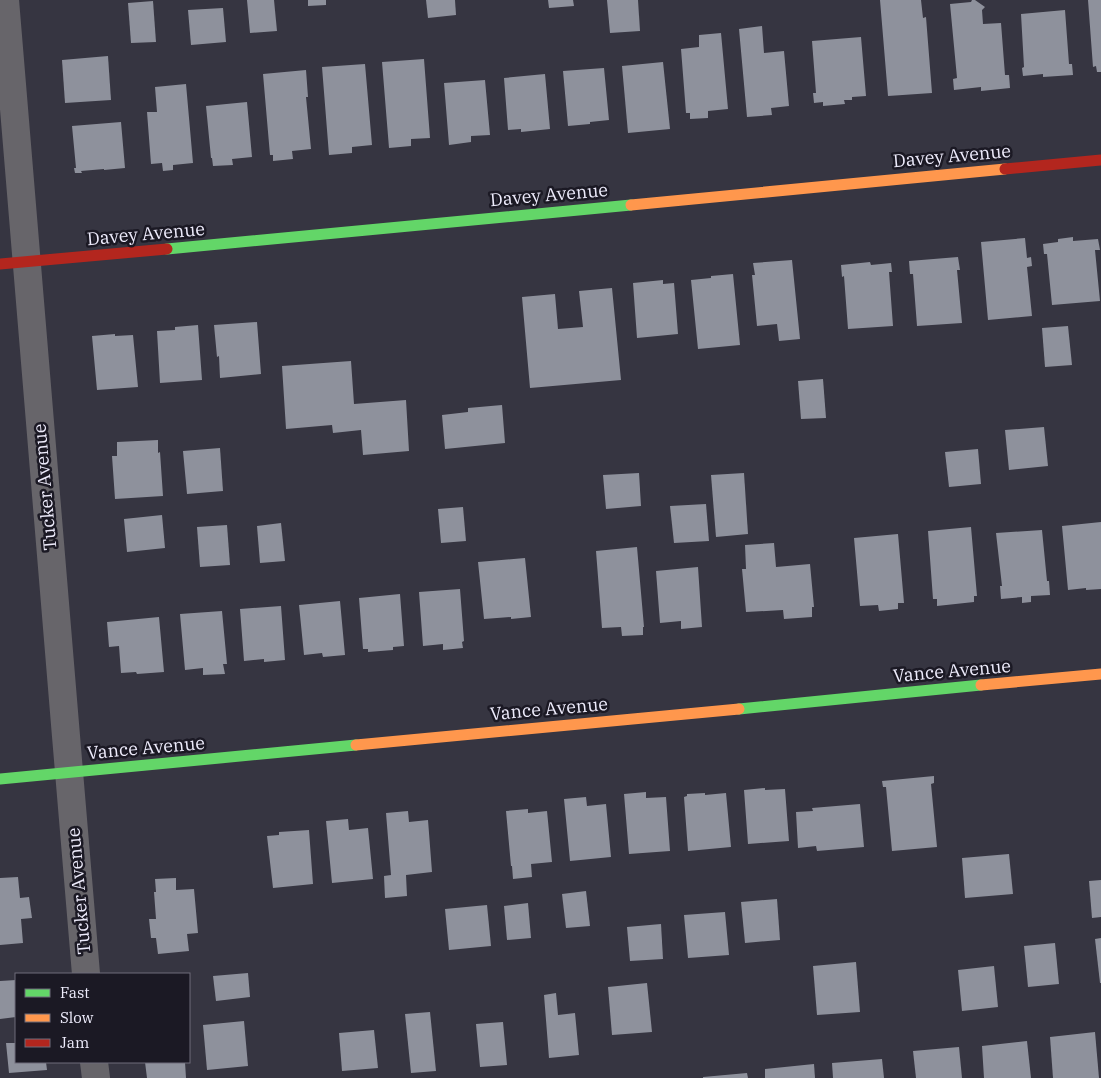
<svg xmlns="http://www.w3.org/2000/svg" width="1101" height="1078" font-family="'IBM Plex Serif',serif">
	<style>
		.building { fill: #8e919c }
		.lines { fill: none; stroke-linecap: round; stroke-linejoin: round }
		.street { stroke: #67656a; stroke-width: 28 }
		.fast { stroke: #63d668; stroke-width: 11 }
		.slow { stroke: #ff974d; stroke-width: 11 }
		.jam { stroke: #b3261e; stroke-width: 11 }
		.labels { text-anchor: middle; stroke-width: 5; stroke-linejoin: round; paint-order: stroke }
		.street-label { font-size: 18px; fill: #edebfb; stroke: #1b1924 }
	</style>
	<rect width="100%" height="100%" fill="#363541"/>
	<g class="building">
		<path d="M 247,0 L 274,0 L 277,31 L 250,33 Z"/>
		<path d="M 308,0 L 326,0 L 326,5 L 308,6 Z"/>
		<path d="M 426,0 L 455,0 L 456,15 L 428,18 Z"/>
		<path d="M 548,0 L 573,0 L 574,6 L 549,8 Z"/>
		<path d="M 607,0 L 638,0 L 640,31 L 610,33 Z"/>
		<path d="M 880,0 L 921,0 L 923,18 L 926,17 L 932,93 L 888,96 Z"/>
		<path d="M 972,0 L 975,0 L 985,7 L 982,10 L 983,24 L 1001,23 L 1005,75 L 1009,75 L 1010,88 L 981,91 L 981,87 L 954,90 L 953,79 L 957,78 L 950,4 L 971,2 Z"/>
		<path d="M 1088,0 L 1101,0 L 1101,72 L 1097,72 L 1096,66 L 1093,67 Z"/>
		<path d="M 153,1 L 156,42 L 131,43 L 128,3 Z"/>
		<path d="M 223,8 L 226,42 L 191,45 L 188,10 Z"/>
		<path d="M 1065,10 L 1069,64 L 1072,64 L 1073,75 L 1043,77 L 1043,74 L 1023,76 L 1022,68 L 1024,67 L 1021,14 Z"/>
		<path d="M 762,26 L 764,53 L 784,51 L 789,106 L 771,108 L 772,115 L 747,117 L 739,29 Z"/>
		<path d="M 721,33 L 728,109 L 708,111 L 708,118 L 690,119 L 690,113 L 686,113 L 681,49 L 699,47 L 699,35 Z"/>
		<path d="M 861,37 L 866,96 L 852,97 L 852,100 L 844,100 L 845,104 L 823,106 L 823,102 L 814,103 L 813,93 L 816,93 L 812,41 Z"/>
		<path d="M 108,56 L 111,100 L 65,103 L 62,60 Z"/>
		<path d="M 424,59 L 430,138 L 411,139 L 411,146 L 389,148 L 382,62 Z"/>
		<path d="M 663,62 L 670,129 L 628,133 L 622,66 Z"/>
		<path d="M 365,64 L 372,145 L 352,147 L 352,153 L 329,155 L 322,67 Z"/>
		<path d="M 604,68 L 609,120 L 590,122 L 590,124 L 568,126 L 563,71 Z"/>
		<path d="M 306,70 L 308,97 L 306,97 L 311,149 L 292,151 L 293,159 L 273,161 L 273,155 L 270,155 L 263,74 Z"/>
		<path d="M 545,74 L 550,129 L 521,132 L 521,129 L 508,130 L 504,78 Z"/>
		<path d="M 485,80 L 490,135 L 471,136 L 471,142 L 449,145 L 444,83 Z"/>
		<path d="M 186,84 L 193,163 L 173,165 L 173,170 L 163,171 L 162,163 L 151,164 L 147,112 L 157,112 L 155,87 Z"/>
		<path d="M 247,102 L 252,157 L 232,159 L 233,165 L 213,166 L 212,158 L 211,158 L 206,106 Z"/>
		<path d="M 121,122 L 125,168 L 104,170 L 104,169 L 81,171 L 82,173 L 75,173 L 74,168 L 76,168 L 72,126 Z"/>
		<path d="M 1073,237 L 1073,241 L 1098,239 L 1100,250 L 1095,250 L 1100,301 L 1052,305 L 1047,254 L 1044,254 L 1043,244 L 1058,242 L 1058,239 Z"/>
		<path d="M 1025,238 L 1027,258 L 1031,257 L 1032,266 L 1027,267 L 1032,316 L 988,320 L 981,242 Z"/>
		<path d="M 958,257 L 960,270 L 957,270 L 962,323 L 917,326 L 913,274 L 910,274 L 909,261 Z"/>
		<path d="M 792,260 L 800,339 L 779,341 L 777,324 L 757,326 L 752,275 L 755,275 L 753,263 Z"/>
		<path d="M 870,262 L 871,265 L 891,263 L 892,272 L 889,272 L 893,326 L 848,329 L 844,276 L 842,277 L 841,265 Z"/>
		<path d="M 733,274 L 740,345 L 698,349 L 691,280 L 711,278 L 711,276 Z"/>
		<path d="M 663,280 L 663,284 L 674,283 L 678,334 L 637,338 L 633,283 Z"/>
		<path d="M 612,288 L 621,380 L 530,388 L 522,297 L 555,294 L 558,329 L 583,327 L 579,291 Z"/>
		<path d="M 257,322 L 261,374 L 220,378 L 219,356 L 217,357 L 214,325 Z"/>
		<path d="M 198,325 L 202,380 L 160,383 L 157,331 L 175,330 L 175,327 Z"/>
		<path d="M 1068,326 L 1072,365 L 1045,367 L 1042,328 Z"/>
		<path d="M 115,334 L 115,336 L 133,335 L 138,387 L 97,390 L 92,336 Z"/>
		<path d="M 351,361 L 354,404 L 406,400 L 409,451 L 363,455 L 361,430 L 333,433 L 332,425 L 286,429 L 282,366 Z"/>
		<path d="M 823,379 L 826,418 L 801,419 L 798,381 Z"/>
		<path d="M 502,405 L 505,443 L 445,449 L 442,415 L 468,412 L 468,408 Z"/>
		<path d="M 1044,427 L 1048,466 L 1009,470 L 1005,430 Z"/>
		<path d="M 158,440 L 158,453 L 160,452 L 163,496 L 115,499 L 112,456 L 117,456 L 117,442 Z"/>
		<path d="M 220,448 L 223,491 L 187,494 L 183,451 Z"/>
		<path d="M 978,449 L 981,484 L 949,487 L 945,452 Z"/>
		<path d="M 639,473 L 641,506 L 606,509 L 603,475 Z"/>
		<path d="M 744,473 L 748,534 L 716,537 L 711,475 Z"/>
		<path d="M 706,504 L 709,541 L 674,543 L 670,506 Z"/>
		<path d="M 463,507 L 466,541 L 441,543 L 438,509 Z"/>
		<path d="M 162,515 L 165,548 L 127,552 L 124,519 Z"/>
		<path d="M 1101,522 L 1101,589 L 1086,590 L 1086,588 L 1068,590 L 1062,526 Z"/>
		<path d="M 281,523 L 285,561 L 260,563 L 257,526 Z"/>
		<path d="M 227,525 L 230,565 L 200,567 L 197,527 Z"/>
		<path d="M 971,527 L 977,596 L 974,596 L 974,602 L 937,606 L 937,599 L 933,599 L 928,531 Z"/>
		<path d="M 1042,530 L 1047,581 L 1049,581 L 1050,595 L 1031,596 L 1031,602 L 1022,603 L 1022,597 L 1001,599 L 1000,586 L 1002,586 L 996,533 Z"/>
		<path d="M 898,534 L 904,603 L 898,603 L 898,609 L 879,611 L 878,605 L 860,606 L 854,538 Z"/>
		<path d="M 774,543 L 776,567 L 810,564 L 814,607 L 812,607 L 812,617 L 784,619 L 783,610 L 746,612 L 742,569 L 746,569 L 745,545 Z"/>
		<path d="M 637,547 L 644,627 L 643,627 L 643,635 L 622,636 L 621,627 L 602,628 L 596,551 Z"/>
		<path d="M 525,558 L 531,617 L 511,619 L 511,617 L 484,619 L 478,562 Z"/>
		<path d="M 698,567 L 702,627 L 681,629 L 681,621 L 660,623 L 656,571 Z"/>
		<path d="M 460,589 L 464,641 L 462,642 L 463,648 L 443,650 L 443,644 L 423,646 L 419,592 Z"/>
		<path d="M 400,594 L 404,646 L 393,647 L 393,650 L 368,652 L 368,649 L 363,649 L 359,598 Z"/>
		<path d="M 340,601 L 345,655 L 323,657 L 322,653 L 304,655 L 299,605 Z"/>
		<path d="M 281,606 L 285,660 L 264,662 L 264,659 L 244,661 L 240,609 Z"/>
		<path d="M 222,611 L 227,664 L 223,664 L 225,674 L 203,675 L 203,668 L 185,670 L 180,614 Z"/>
		<path d="M 159,617 L 164,672 L 137,674 L 136,672 L 121,673 L 119,646 L 109,647 L 107,622 Z"/>
		<path d="M 934,776 L 934,783 L 931,784 L 937,847 L 892,851 L 886,787 L 883,787 L 882,781 Z"/>
		<path d="M 765,788 L 765,790 L 785,789 L 789,841 L 748,844 L 744,790 Z"/>
		<path d="M 646,792 L 646,798 L 666,797 L 670,851 L 629,854 L 624,794 Z"/>
		<path d="M 705,793 L 705,795 L 726,793 L 731,847 L 688,851 L 684,797 L 687,796 L 687,794 Z"/>
		<path d="M 586,797 L 587,806 L 606,804 L 611,857 L 570,861 L 564,799 Z"/>
		<path d="M 860,804 L 864,847 L 817,851 L 816,846 L 798,848 L 796,812 L 813,811 L 812,808 Z"/>
		<path d="M 528,809 L 528,813 L 547,811 L 552,862 L 531,864 L 532,877 L 513,879 L 512,866 L 511,866 L 506,811 Z"/>
		<path d="M 408,811 L 409,822 L 428,820 L 432,872 L 406,875 L 407,896 L 385,898 L 384,876 L 391,875 L 386,813 Z"/>
		<path d="M 348,819 L 349,830 L 368,828 L 373,879 L 332,883 L 326,821 Z"/>
		<path d="M 309,830 L 313,884 L 273,888 L 267,836 L 279,835 L 279,832 Z"/>
		<path d="M 1009,854 L 1013,894 L 965,898 L 962,858 Z"/>
		<path d="M 18,877 L 20,898 L 29,897 L 32,918 L 21,919 L 23,943 L 0,945 L 0,878 Z"/>
		<path d="M 176,878 L 176,890 L 194,889 L 198,933 L 187,934 L 189,951 L 158,954 L 156,938 L 151,938 L 149,919 L 156,919 L 154,892 L 156,892 L 155,879 Z"/>
		<path d="M 1101,880 L 1101,917 L 1092,918 L 1089,881 Z"/>
		<path d="M 586,891 L 590,926 L 566,928 L 562,894 Z"/>
		<path d="M 777,899 L 780,940 L 745,943 L 741,902 Z"/>
		<path d="M 528,903 L 531,938 L 507,940 L 504,906 Z"/>
		<path d="M 487,905 L 491,946 L 449,950 L 445,909 Z"/>
		<path d="M 725,912 L 729,955 L 688,958 L 684,915 Z"/>
		<path d="M 661,924 L 663,959 L 630,961 L 627,927 Z"/>
		<path d="M 1101,938 L 1101,983 L 1100,983 L 1095,939 Z"/>
		<path d="M 1055,943 L 1059,984 L 1028,987 L 1024,946 Z"/>
		<path d="M 856,962 L 860,1012 L 817,1015 L 813,966 Z"/>
		<path d="M 994,966 L 998,1007 L 962,1011 L 958,970 Z"/>
		<path d="M 248,973 L 250,997 L 216,1001 L 213,976 Z"/>
		<path d="M 16,980 L 16,1017 L 0,1019 L 0,981 Z"/>
		<path d="M 647,983 L 652,1032 L 612,1035 L 608,987 Z"/>
		<path d="M 556,993 L 558,1015 L 575,1013 L 579,1055 L 549,1058 L 544,995 Z"/>
		<path d="M 430,1012 L 436,1071 L 411,1073 L 405,1014 Z"/>
		<path d="M 244,1021 L 248,1066 L 207,1070 L 203,1025 Z"/>
		<path d="M 503,1022 L 507,1065 L 480,1067 L 476,1024 Z"/>
		<path d="M 374,1030 L 378,1068 L 342,1071 L 339,1033 Z"/>
		<path d="M 1095,1032 L 1099,1078 L 1053,1078 L 1050,1037 Z"/>
		<path d="M 1027,1041 L 1031,1078 L 984,1078 L 982,1046 Z"/>
		<path d="M 6,1043 L 16,1043 L 16,1062 L 46,1062 L 47,1070 L 9,1073 Z"/>
		<path d="M 959,1047 L 962,1078 L 916,1078 L 913,1051 Z"/>
		<path d="M 882,1059 L 884,1078 L 833,1078 L 832,1063 Z"/>
		<path d="M 145,1062 L 185,1062 L 186,1078 L 147,1078 Z"/>
		<path d="M 814,1064 L 815,1078 L 765,1078 L 765,1069 Z"/>
		<path d="M 747,1073 L 748,1078 L 703,1078 L 703,1077 Z"/>
	</g>
	<g class="lines">
		<g class="street">
			<path d="M 5,0 L 66,736 L 86,974"/>
			<path d="M 94,1062 L 96,1078"/>
		</g>
		<g class="fast">
			<path d="M 167,249 L 631,205"/>
			<path d="M 739,709 L 981,685"/>
			<path d="M 0,779 L 356,745"/>
		</g>
		<g class="slow">
			<path d="M 631,205 L 1005,169"/>
			<path d="M 981,685 L 1101,674"/>
			<path d="M 356,745 L 739,709"/>
		</g>
		<g class="jam">
			<path d="M 1005,169 L 1101,160"/>
			<path d="M 0,264 L 167,249"/>
		</g>
	</g>
	<g class="labels">
		<g class="street-label">
			<text transform="translate(952 156) rotate(-5)" y="6">Davey Avenue</text>
			<text transform="translate(549 195) rotate(-5)" y="6">Davey Avenue</text>
			<text transform="translate(146 234) rotate(-5)" y="6">Davey Avenue</text>
			<text transform="translate(45 487) rotate(-95)" y="6">Tucker Avenue</text>
			<text transform="translate(952 671) rotate(-5)" y="6">Vance Avenue</text>
			<text transform="translate(549 709) rotate(-5)" y="6">Vance Avenue</text>
			<text transform="translate(146 748) rotate(-5)" y="6">Vance Avenue</text>
			<text transform="translate(79 891) rotate(-95)" y="6">Tucker Avenue</text>
		</g>
	</g>
	<rect x="15" y="973" width="175" height="90" fill="#1b1924" stroke="#6f6d7a"/>
	<rect x="25" y="989" width="25" height="8" fill="#63d668" stroke="#6f6d7a"/>
	<text x="60" y="998" font-size="15" fill="#edebfb">Fast</text>
	<rect x="25" y="1014" width="25" height="8" fill="#ff974d" stroke="#6f6d7a"/>
	<text x="60" y="1023" font-size="15" fill="#edebfb">Slow</text>
	<rect x="25" y="1039" width="25" height="8" fill="#b3261e" stroke="#6f6d7a"/>
	<text x="60" y="1048" font-size="15" fill="#edebfb">Jam</text>
</svg>
